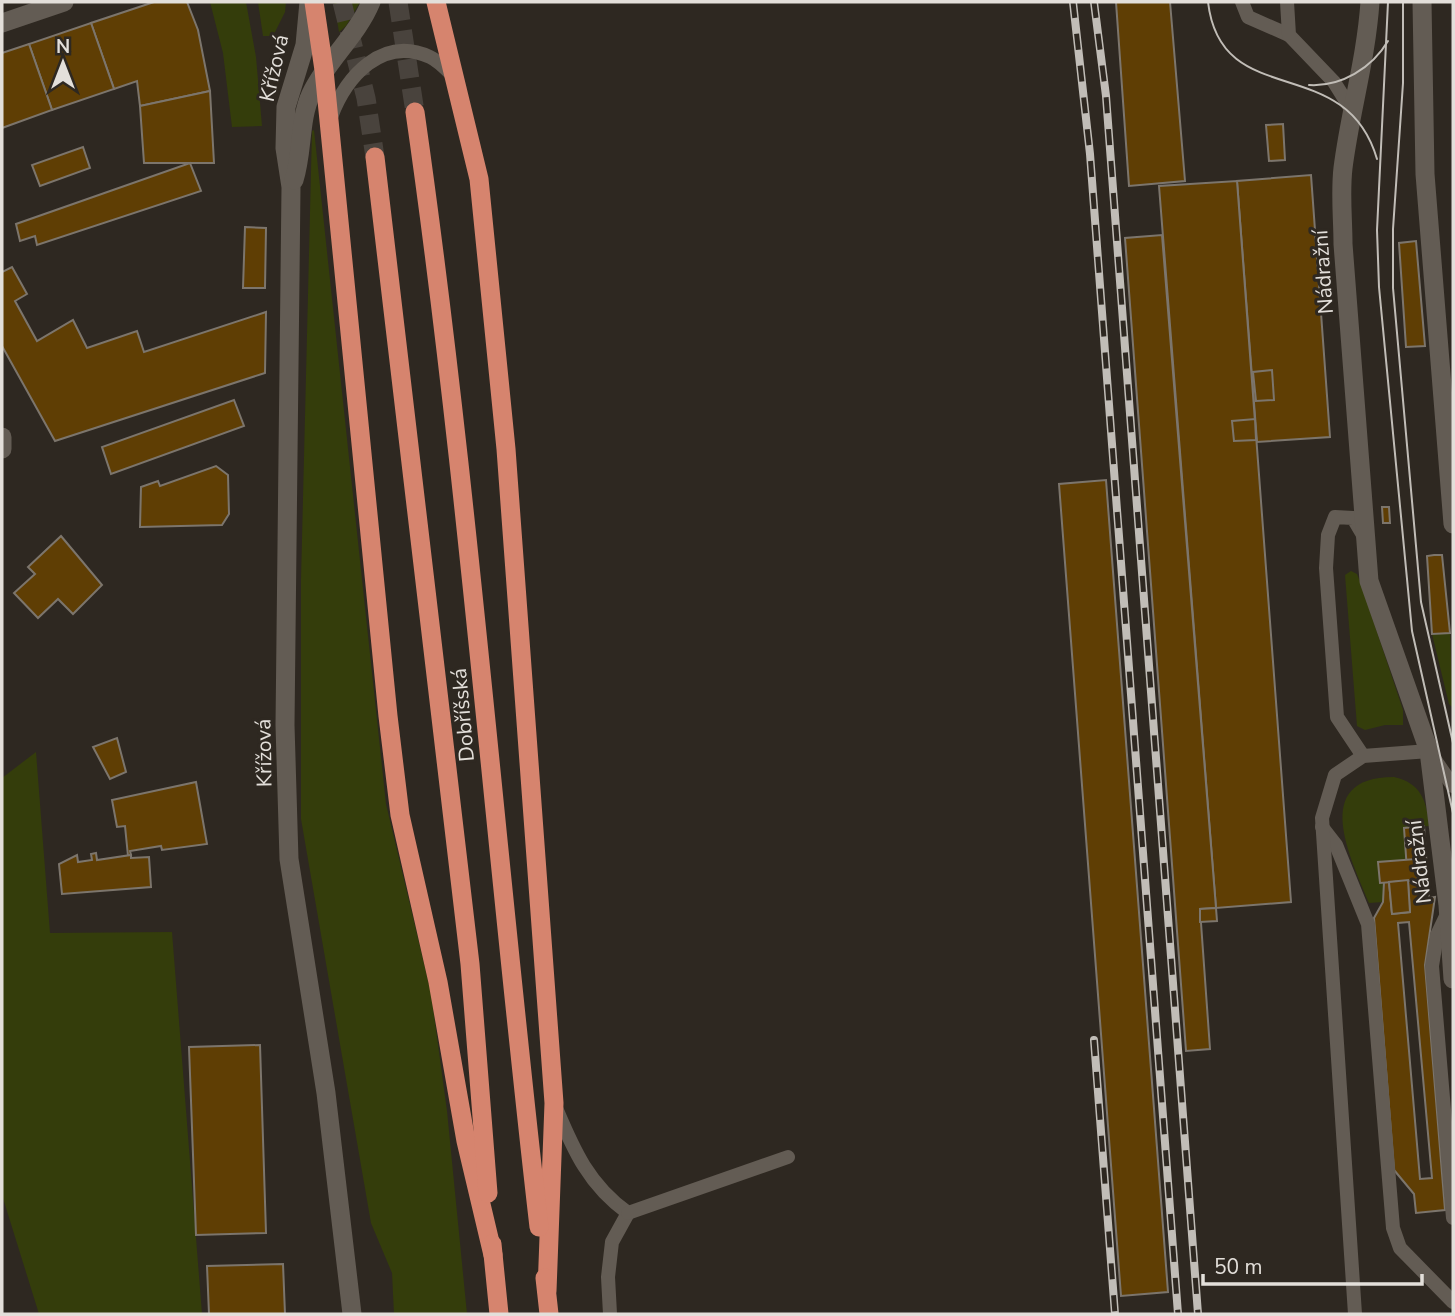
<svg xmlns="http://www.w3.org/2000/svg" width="1455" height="1316" font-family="'Nunito Sans',sans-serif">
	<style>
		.green { fill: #343d0b }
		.building { fill: #5f3e04; stroke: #7c756c; stroke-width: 2; fill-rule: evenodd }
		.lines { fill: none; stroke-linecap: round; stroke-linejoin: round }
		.trunk-tunnel { stroke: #49433d; stroke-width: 19; stroke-dasharray: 19 10; stroke-linecap: butt }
		.service { stroke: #635c54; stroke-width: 14 }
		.minor { stroke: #635c54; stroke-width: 19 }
		.tertiary { stroke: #635c54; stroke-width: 19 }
		.trunk { stroke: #d6846e; stroke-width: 19 }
		.tram { stroke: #c1bdb7; stroke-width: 2 }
		.rail-casing { stroke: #c1bdb7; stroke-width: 8 }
		.rail { stroke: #2e2821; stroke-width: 5; stroke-dasharray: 16; stroke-linecap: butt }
		.labels { text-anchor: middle; stroke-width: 6; stroke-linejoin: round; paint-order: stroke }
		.street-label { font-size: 21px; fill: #e3dfda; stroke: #2e2821 }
	</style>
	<rect width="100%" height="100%" fill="#2e2821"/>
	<g class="green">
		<path d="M 210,2 L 246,2 L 256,57 L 262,126 L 232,127 L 223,53 Z"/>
		<path d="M 258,2 L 286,2 L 285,12 L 273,36 L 263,36 Z"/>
		<path d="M 334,2 L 360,2 L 346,26 L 339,32 Z"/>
		<path d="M 314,130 L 386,804 L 431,993 L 447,1111 L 467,1314 L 394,1314 L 392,1273 L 371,1223 L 301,819 L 301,580 L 312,131 Z"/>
		<path d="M 1351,571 L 1357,574 L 1361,584 L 1403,710 L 1403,725 L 1385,725 L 1365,730 L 1357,726 L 1345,575 Z"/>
		<path d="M 1450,633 L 1453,708 L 1449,704 L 1432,634 Z"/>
		<path d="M 36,752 L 50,933 L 172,932 L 202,1314 L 39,1314 L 2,1195 L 2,778 Z"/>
		<path d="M 1394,777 C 1421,783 1427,801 1429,826 L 1404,828 L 1407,860 L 1383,902 L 1369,903 C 1352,860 1308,777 1394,777 Z"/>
	</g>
	<g class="building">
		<path d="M 154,2 L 187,2 L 198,30 L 210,91 L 140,106 L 137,81 L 114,89 L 91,23 Z"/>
		<path d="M 1116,2 L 1170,2 L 1185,181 L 1129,186 Z"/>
		<path d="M 91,23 L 114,89 L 52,110 L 29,44 Z"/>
		<path d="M 29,44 L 52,110 L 2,128 L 2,53 Z"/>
		<path d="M 210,91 L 214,163 L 144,163 L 140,106 Z"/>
		<path d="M 1283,124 L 1285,160 L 1269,161 L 1266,125 Z"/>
		<path d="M 83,147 L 90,168 L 40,186 L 32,165 Z"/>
		<path d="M 190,163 L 201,191 L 37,245 L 35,236 L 20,241 L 16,224 Z"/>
		<path d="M 1311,175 L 1330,437 L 1257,442 L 1237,181 Z"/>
		<path d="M 1237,181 L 1291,902 L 1216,908 L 1159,186 Z"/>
		<path d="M 245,227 L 266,228 L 265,288 L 243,288 Z"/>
		<path d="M 1162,235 L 1216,908 L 1200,909 L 1210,1049 L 1186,1051 L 1125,238 Z"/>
		<path d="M 1416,241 L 1425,346 L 1406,347 L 1399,243 Z"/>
		<path d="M 12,267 L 27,294 L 15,301 L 37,341 L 73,320 L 87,348 L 137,331 L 144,352 L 266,312 L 265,373 L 55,441 L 2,346 L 2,272 Z"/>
		<path d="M 1272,370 L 1274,400 L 1256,401 L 1253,372 Z"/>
		<path d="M 234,400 L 244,426 L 111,474 L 102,447 Z"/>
		<path d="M 1255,419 L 1256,440 L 1234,441 L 1232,421 Z"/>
		<path d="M 216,466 L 228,475 L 229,514 L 222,525 L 140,527 L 141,487 L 158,481 L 160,486 Z"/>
		<path d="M 1106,480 L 1168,1292 L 1121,1296 L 1059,484 Z"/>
		<path d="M 1382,507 L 1389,507 L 1390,523 L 1383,523 Z"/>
		<path d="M 61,536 L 102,585 L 73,614 L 58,599 L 38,618 L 14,593 L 35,574 L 28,567 Z"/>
		<path d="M 1434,555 L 1442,555 L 1450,633 L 1432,634 L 1427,556 Z"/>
		<path d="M 117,738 L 126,772 L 110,779 L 93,747 Z"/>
		<path d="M 196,782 L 207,844 L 162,850 L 161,846 L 130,851 L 131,855 L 128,856 L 125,826 L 117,827 L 112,800 Z"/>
		<path d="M 1424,826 L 1429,898 L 1435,897 L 1425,965 L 1445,1210 L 1416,1213 L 1414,1194 L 1394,1170 L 1374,918 L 1383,902 L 1384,882 L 1389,882 L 1392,914 L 1410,912 L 1404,828 ZM 1409,922 L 1432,1178 L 1420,1179 L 1398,923 Z"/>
		<path d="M 96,853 L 97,860 L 131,855 L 131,858 L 149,857 L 151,887 L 62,894 L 59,864 L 77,855 L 78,862 L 92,860 L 91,854 Z"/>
		<path d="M 1416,859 L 1418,880 L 1380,883 L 1378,862 Z"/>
		<path d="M 1408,880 L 1410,912 L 1392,914 L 1389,882 Z"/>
		<path d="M 1216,908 L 1217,921 L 1200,922 L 1200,909 Z"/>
		<path d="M 260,1045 L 266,1233 L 196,1235 L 189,1047 Z"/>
		<path d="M 283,1264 L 285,1314 L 209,1314 L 207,1266 Z"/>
	</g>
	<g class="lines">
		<g class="trunk-tunnel">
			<path d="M 342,2 L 366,98 L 375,157"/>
			<path d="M 398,2 L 415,112"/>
		</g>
		<g class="service">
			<path d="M 1242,2 L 1248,17 L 1289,35"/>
			<path d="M 1287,2 L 1289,35 L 1334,82 L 1354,114"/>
			<path d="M 331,117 C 346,77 382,35 430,57 C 439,61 448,71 455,78"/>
			<path d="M 1363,535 L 1353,518 L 1335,517 L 1328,535 L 1326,568 L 1337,717 L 1363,756"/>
			<path d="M 1322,827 L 1336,845 L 1368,924 L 1393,1228 L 1400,1248 L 1453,1302"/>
			<path d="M 1448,912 L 1437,935 L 1432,966 L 1453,1218"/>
			<path d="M 556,1108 C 574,1151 589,1185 628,1213 L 612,1242 L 608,1277 L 610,1314"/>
			<path d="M 628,1213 L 788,1157"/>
			<path d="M 1355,1314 L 1322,818 L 1335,775 L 1363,756 L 1429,751 L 1453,786"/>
		</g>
		<g class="minor">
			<path d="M 2,23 L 64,2"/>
			<path d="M 2,437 L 2,449"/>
		</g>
		<g class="tertiary">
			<path d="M 309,2 L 305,45 L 286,107 L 285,148 L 291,187 L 285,725 L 289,859 L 326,1093 L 352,1314"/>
			<path d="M 1370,2 C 1366,60 1350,112 1343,168 C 1340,193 1343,219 1343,244 L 1369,581 L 1429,751 L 1448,905 L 1453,979"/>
			<path d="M 1422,2 L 1425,174 L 1453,524"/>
			<path d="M 294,180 C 303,152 299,120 311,94 C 327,60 357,36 371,2"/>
		</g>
		<g class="trunk">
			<path d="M 314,2 L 324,70 L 388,716 L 400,815 L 438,982 L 466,1141 L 493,1255"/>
			<path d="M 436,2 L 479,179 L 506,449 L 554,1103 L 547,1291"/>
			<path d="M 415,112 C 468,482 496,856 539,1227"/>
			<path d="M 375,157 L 470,964 L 488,1193"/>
			<path d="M 492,1244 L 499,1314"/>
			<path d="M 545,1278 L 549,1314"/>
		</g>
		<g class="tram">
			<path d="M 1208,2 C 1221,113 1345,50 1377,159"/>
			<path d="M 1388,2 L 1377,230 L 1379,287 L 1412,631 L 1453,813"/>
			<path d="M 1403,2 L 1403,83 L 1393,229 L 1393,288 L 1421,602 L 1453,743"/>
			<path d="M 1309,85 C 1341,87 1372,68 1388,41"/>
		</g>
		<defs>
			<g id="rail">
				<path d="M 1073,2 L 1090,154 L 1178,1314"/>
				<path d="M 1094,2 L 1106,96 L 1198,1314"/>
				<path d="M 1094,1040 L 1115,1314"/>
			</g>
		</defs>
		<use href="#rail" class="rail-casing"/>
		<use href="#rail" class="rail"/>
	</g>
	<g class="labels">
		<g class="street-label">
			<text transform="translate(274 68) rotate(-77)" y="7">Křížová</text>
			<text transform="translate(1323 272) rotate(-94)" y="7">Nádražní</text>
			<text transform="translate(463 715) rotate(-95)" y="7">Dobříšská</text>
			<text transform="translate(264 753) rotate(-91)" y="7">Křížová</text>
			<text transform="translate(1419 862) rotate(-97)" y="7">Nádražní</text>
		</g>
	</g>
	<rect width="1455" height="1316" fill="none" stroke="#e3dfda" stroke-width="7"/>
	<g transform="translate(63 63)" stroke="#2e2821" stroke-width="5" paint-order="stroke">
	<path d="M0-5L12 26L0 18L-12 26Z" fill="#e3dfda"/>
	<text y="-10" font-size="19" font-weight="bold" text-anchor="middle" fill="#e3dfda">N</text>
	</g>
	<path d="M1203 1274v10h219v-10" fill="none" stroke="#e3dfda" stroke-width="3.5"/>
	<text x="1214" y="1274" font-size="21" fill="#e3dfda" stroke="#2e2821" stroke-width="5" paint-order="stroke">50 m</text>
</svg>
